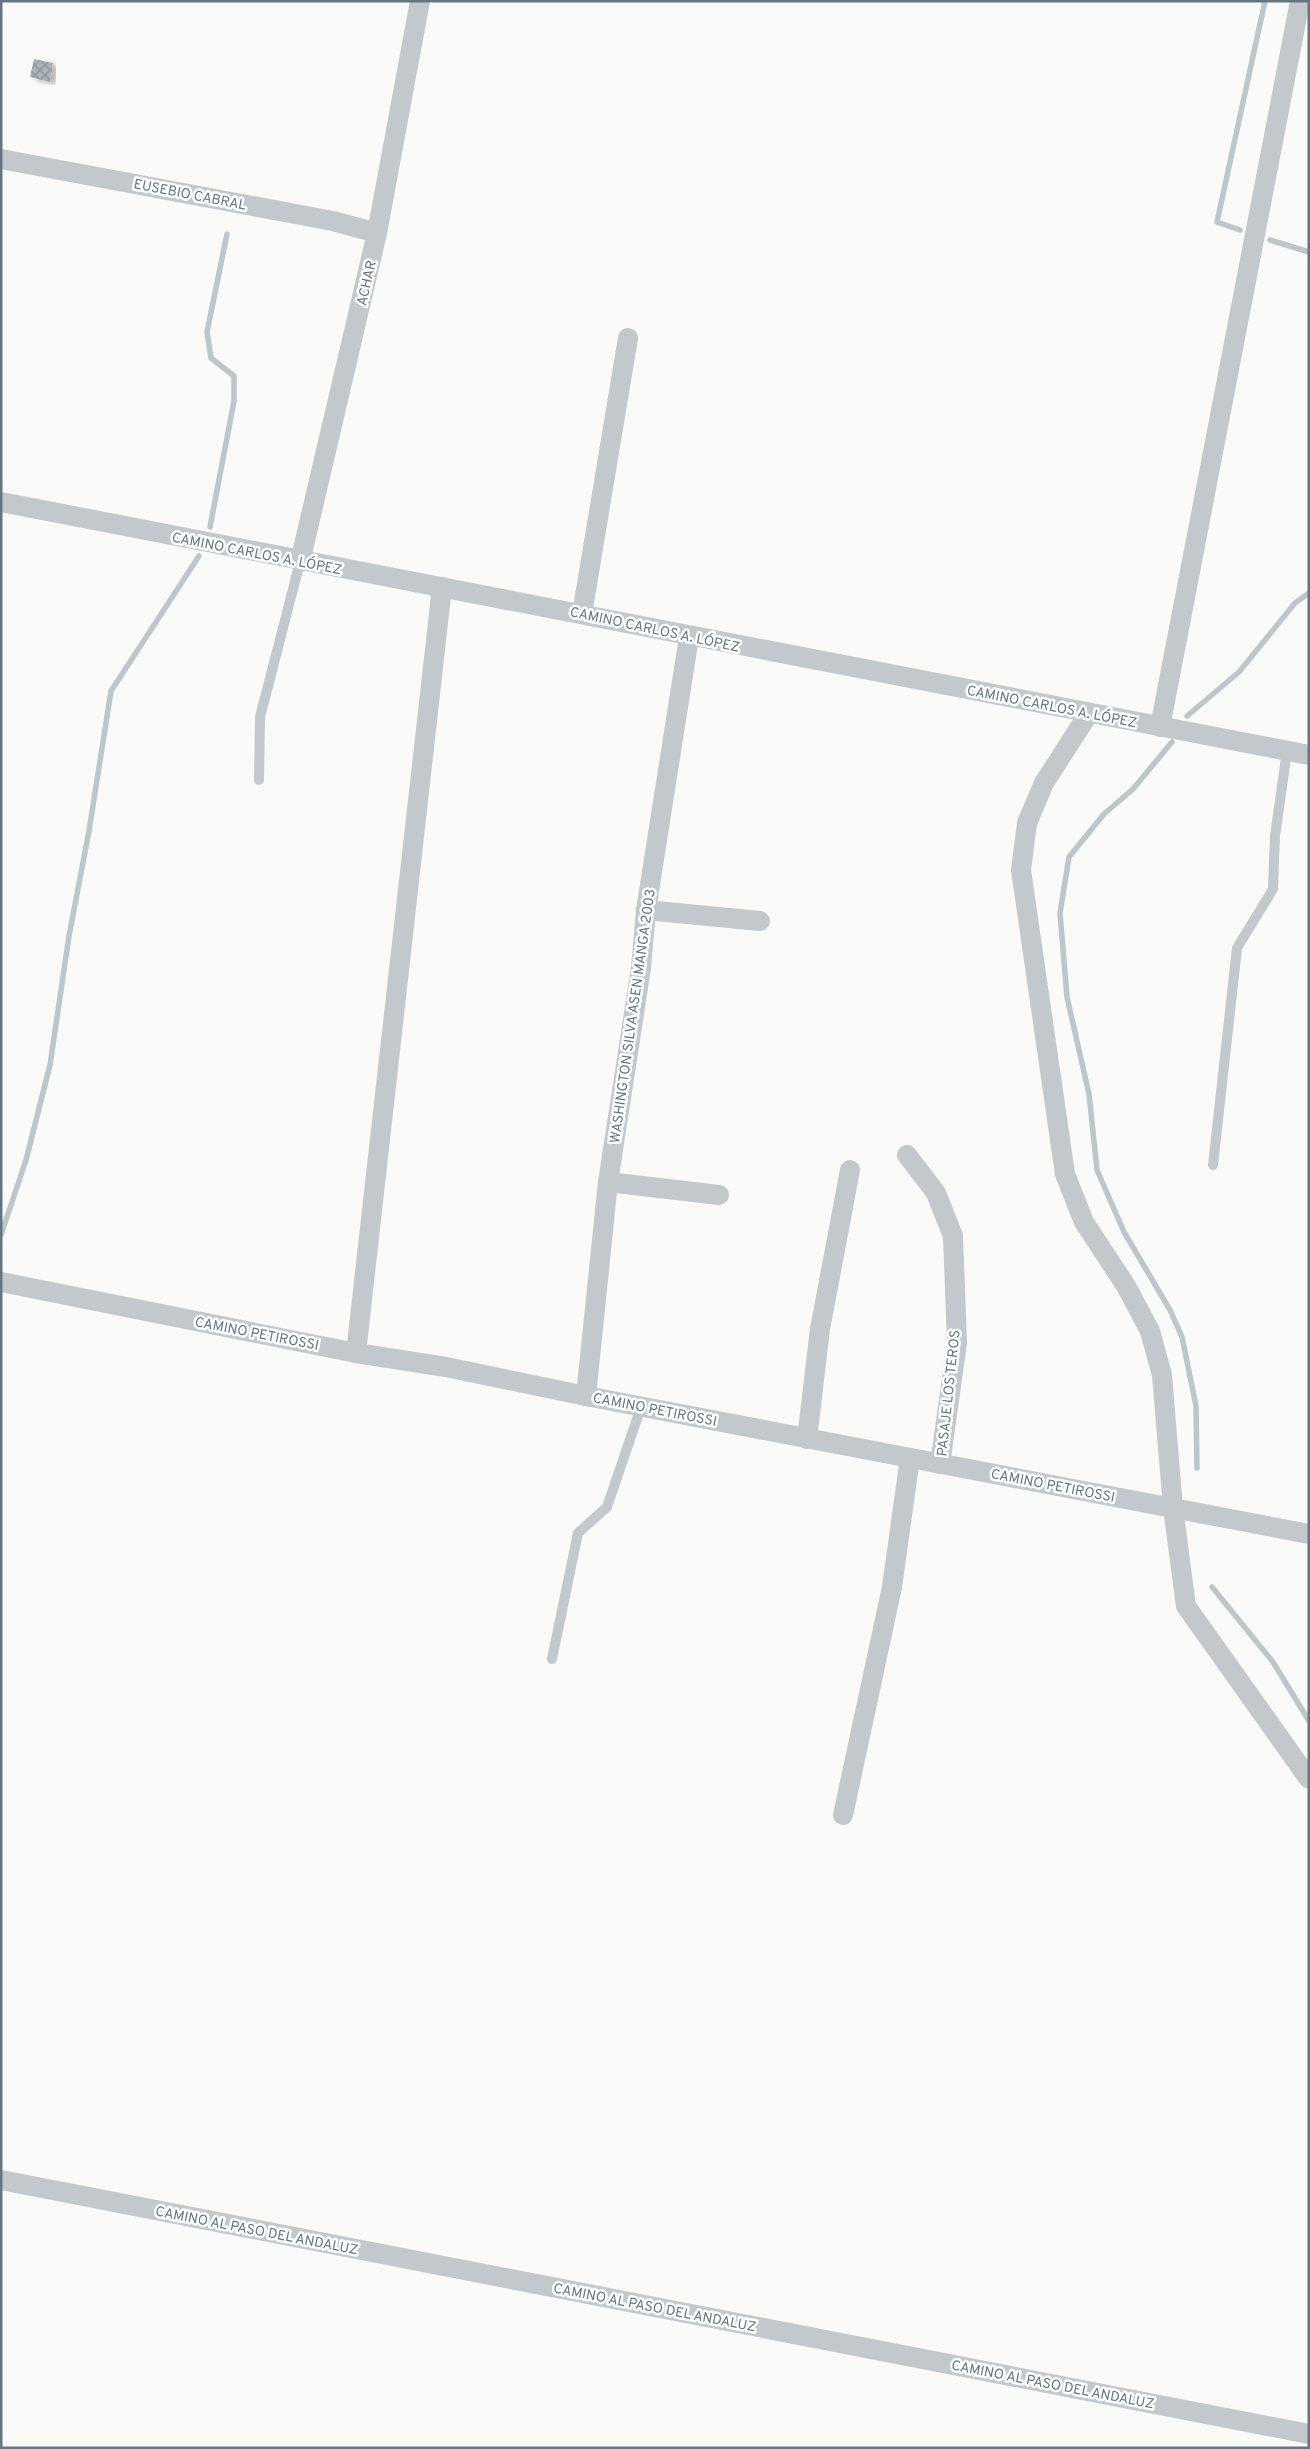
<svg xmlns="http://www.w3.org/2000/svg" width="1310" height="2449" font-family="Overpass,sans-serif">
	<style>
		.lines { fill: none; stroke-linecap: round; stroke-linejoin: round }
		.stream { stroke: #bbc7cb; stroke-width: 5.5 }
		.building { fill: url(#building-cross-hatch); filter: url(#shadow) }
		.lane { stroke: #c3c8cc; stroke-width: 10 }
		.street { stroke: #c3c8cc; stroke-width: 20 }
		.labels { text-anchor: middle; stroke-width: 5; stroke-linejoin: round; paint-order: stroke }
		.street-label { font-size: 14px; fill: #657683; stroke: #fff }
	</style>
	<defs>
		<pattern id="building-cross-hatch" width="8" height="8" patternUnits="userSpaceOnUse" patternTransform="scale(1.25)"><rect width="8" height="8" fill="#aab3b9"/><path d="M0 0l8 8M0 8l8-8" fill="none" stroke="#8e969c"/></pattern>
		<filter id="shadow"><feDropShadow dx="5.5" dy="3" stdDeviation="2.5" flood-color="#0004"/></filter>
	</defs>
	<rect width="100%" height="100%" fill="#fafaf8"/>
	<g class="lines">
		<g class="stream">
			<path d="M 1240,230 L 1217,222 L 1265,1"/>
			<path d="M 1270,240 L 1309,252"/>
			<path d="M 210,527 L 234,401 L 234,376 L 211,358 L 207,332 L 227,234"/>
			<path d="M 1187,716 L 1239,672 L 1295,603 L 1309,593"/>
			<path d="M 1172,742 L 1133,789 L 1104,814 L 1069,857 L 1060,913 L 1067,997 L 1089,1094 L 1097,1170 L 1124,1232 L 1170,1310 L 1182,1337 L 1196,1406 L 1197,1468"/>
			<path d="M 1,1235 L 26,1160 L 50,1065 L 69,936 L 89,831 L 111,691 L 199,556"/>
			<path d="M 1212,1587 L 1273,1662 L 1309,1721"/>
		</g>
	</g>
	<path class="building" d="M 34,59 L 53,63 L 50,82 L 30,77 Z"/>
	<g class="lines">
		<g class="lane">
			<path d="M 259,780 L 260,717 L 300,562"/>
			<path d="M 1213,1165 L 1237,948 L 1273,889 L 1275,836 L 1287,751"/>
			<path d="M 552,1659 L 578,1533 L 607,1507 L 641,1407"/>
		</g>
		<g class="street">
			<path d="M 1,159 L 333,221 L 377,233"/>
			<path d="M 1,502 L 1309,755"/>
			<path d="M 300,562 L 377,233 L 420,1"/>
			<path d="M 582,614 L 628,338"/>
			<path d="M 1089,713 L 1044,783 L 1027,823 L 1021,870 L 1065,1174 L 1084,1222 L 1126,1286 L 1150,1331 L 1162,1375 L 1173,1508 L 1186,1606 L 1309,1779"/>
			<path d="M 1160,727 L 1300,1"/>
			<path d="M 646,910 L 760,921"/>
			<path d="M 907,1155 L 936,1193 L 953,1236 L 957,1343 L 940,1464"/>
			<path d="M 608,1182 L 719,1195"/>
			<path d="M 1,1282 L 356,1353 L 446,1367 L 586,1396 L 1309,1534"/>
			<path d="M 356,1353 L 442,587"/>
			<path d="M 586,1396 L 608,1182 L 641,968 L 646,910 L 689,637"/>
			<path d="M 807,1439 L 820,1329 L 850,1170"/>
			<path d="M 843,1815 L 892,1587 L 910,1458"/>
			<path d="M 1,2180 L 1309,2434"/>
		</g>
	</g>
	<g class="labels">
		<g class="street-label">
			<text transform="translate(190 194) rotate(11)" y="5">EUSEBIO CABRAL</text>
			<text transform="translate(366 283) rotate(-77)" y="5">ACHAR</text>
			<text transform="translate(257 553) rotate(11)" y="5">CAMINO CARLOS A. LÓPEZ</text>
			<text transform="translate(655 629) rotate(12)" y="5">CAMINO CARLOS A. LÓPEZ</text>
			<text transform="translate(1052 706) rotate(11)" y="5">CAMINO CARLOS A. LÓPEZ</text>
			<text transform="translate(632 1016) rotate(-82)" y="5">WASHINGTON SILVA ASEN MANGA 2003</text>
			<text transform="translate(257 1333) rotate(11)" y="5">CAMINO PETIROSSI</text>
			<text transform="translate(948 1393) rotate(-84)" y="5">PASAJE LOS TEROS</text>
			<text transform="translate(655 1409) rotate(11)" y="5">CAMINO PETIROSSI</text>
			<text transform="translate(1053 1485) rotate(11)" y="5">CAMINO PETIROSSI</text>
			<text transform="translate(257 2230) rotate(11)" y="5">CAMINO AL PASO DEL ANDALUZ</text>
			<text transform="translate(655 2307) rotate(11)" y="5">CAMINO AL PASO DEL ANDALUZ</text>
			<text transform="translate(1053 2384) rotate(11)" y="5">CAMINO AL PASO DEL ANDALUZ</text>
		</g>
	</g>
	<rect width="1310" height="2449" fill="none" stroke="#657683" stroke-width="5"/>
</svg>
